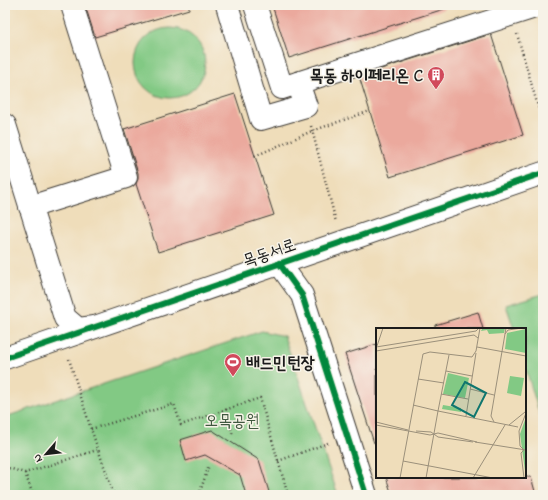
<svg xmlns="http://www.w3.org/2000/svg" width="548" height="500" font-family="'Indie Flower','Poor Story',sans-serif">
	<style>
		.green { fill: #82c984; stroke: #4f7250 }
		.building { fill: #eba99d }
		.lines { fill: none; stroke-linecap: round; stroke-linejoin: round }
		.minor-casing { stroke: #3c3934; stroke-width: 24 }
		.path { stroke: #3c3934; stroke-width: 2.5; stroke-dasharray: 1 3; stroke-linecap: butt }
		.minor { stroke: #fff; stroke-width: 22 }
		.cycleway-casing { stroke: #f7f3e8; stroke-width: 8 }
		.cycleway { stroke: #00873e; stroke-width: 6 }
		.labels { text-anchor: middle; stroke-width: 3; stroke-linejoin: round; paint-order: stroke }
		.poi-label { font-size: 17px; font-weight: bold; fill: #1c1c1c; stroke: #f7f3e8; text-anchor: end }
		.street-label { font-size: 17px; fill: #1c1c1c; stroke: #f7f3e8 }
		.park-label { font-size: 17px; fill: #405940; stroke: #f7f3e8 }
		.inset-road { fill: none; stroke: #9b907b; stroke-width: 1 }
		.view { fill: #0f766e; fill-opacity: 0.15; stroke: #0f766e; stroke-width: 2 }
		.inset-edge { fill: none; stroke: #1c1c1c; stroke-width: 2 }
	</style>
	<rect width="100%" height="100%" fill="#f7f3e8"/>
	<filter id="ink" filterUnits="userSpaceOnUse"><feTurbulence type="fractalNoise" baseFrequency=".025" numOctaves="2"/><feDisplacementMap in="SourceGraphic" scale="8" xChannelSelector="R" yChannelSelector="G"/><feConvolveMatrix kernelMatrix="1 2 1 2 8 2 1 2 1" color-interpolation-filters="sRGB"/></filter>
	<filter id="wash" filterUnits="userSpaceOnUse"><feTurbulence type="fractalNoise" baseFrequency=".012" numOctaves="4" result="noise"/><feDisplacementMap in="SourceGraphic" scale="16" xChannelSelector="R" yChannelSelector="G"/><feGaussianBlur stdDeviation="0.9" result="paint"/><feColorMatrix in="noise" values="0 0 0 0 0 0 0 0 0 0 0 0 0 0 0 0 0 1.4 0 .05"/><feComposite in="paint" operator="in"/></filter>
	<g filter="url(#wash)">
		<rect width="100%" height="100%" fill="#efddba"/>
		<g class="green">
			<circle cx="170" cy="63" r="35"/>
			<path d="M 543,294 L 543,426 L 525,366 L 525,329 L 514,329 L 506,305 Z"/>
			<path d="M 262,331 L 284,336 L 338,495 L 5,495 L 5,417 Z"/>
		</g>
		<g id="blocks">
			<g class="building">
				<path d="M 85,5 L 189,5 L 189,9 L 95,37 Z"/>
				<path d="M 272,5 L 444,5 L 444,9 L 289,58 Z"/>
				<path d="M 491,34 L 523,135 L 390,177 L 359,76 Z"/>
				<path d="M 235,94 L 274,215 L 158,252 L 136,184 L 138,179 L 138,173 L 124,129 Z"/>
				<path d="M 478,312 L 483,329 L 435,329 L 435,325 Z"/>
				<path d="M 377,344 L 377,443 L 374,443 L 345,354 Z"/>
				<path d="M 212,430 L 259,460 L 270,495 L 246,495 L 240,475 L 205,455 L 186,461 L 180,440 Z"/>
				<path d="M 386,477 L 531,477 L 536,495 L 392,495 Z"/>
			</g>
		</g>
	</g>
	<g filter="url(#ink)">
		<use href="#blocks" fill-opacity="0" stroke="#3c3934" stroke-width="1"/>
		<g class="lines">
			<defs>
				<g id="minor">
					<path d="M 227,5 L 261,119 L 306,106 L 298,83"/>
					<path d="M 255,5 L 282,88 L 541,5"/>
					<path d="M 5,125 L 65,318 L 78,329 L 94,327"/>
					<path d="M 30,207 L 126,177 L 72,5"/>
					<path d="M 279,263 L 302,295 L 366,495"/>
					<path d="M 5,358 L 543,173"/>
				</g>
			</defs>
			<use href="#minor" class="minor-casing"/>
			<g class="path">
				<path d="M 517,34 L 543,124"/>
				<path d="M 311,126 L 336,222"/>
				<path d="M 255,156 L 312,131 L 370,111"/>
				<path d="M 69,359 L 91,429 L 114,495"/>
				<path d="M 226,409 L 233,436"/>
				<path d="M 91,429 L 174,404 L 181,425 L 260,398 L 288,495"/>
				<path d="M 278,461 L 328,443"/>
				<path d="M 5,467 L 25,473 L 97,450"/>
				<path d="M 25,473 L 33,495"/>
				<path d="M 199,495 L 209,465"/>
			</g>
			<use href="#minor" class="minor"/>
			<defs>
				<g id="cycleway">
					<path d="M 279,263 L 302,295 L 366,495"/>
					<path d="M 5,358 L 543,173"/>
				</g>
			</defs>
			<use href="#cycleway" class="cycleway-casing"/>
			<use href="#cycleway" class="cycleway"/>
		</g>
	</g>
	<defs>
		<symbol id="building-pin" viewBox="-11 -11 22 30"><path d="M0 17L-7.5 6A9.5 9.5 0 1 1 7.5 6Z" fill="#d1495b" stroke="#f7f3e8"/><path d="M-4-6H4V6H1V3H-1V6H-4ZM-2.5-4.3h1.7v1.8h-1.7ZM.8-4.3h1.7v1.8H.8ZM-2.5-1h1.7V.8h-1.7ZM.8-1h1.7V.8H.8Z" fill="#fff"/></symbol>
		<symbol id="stadium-pin" viewBox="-11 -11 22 30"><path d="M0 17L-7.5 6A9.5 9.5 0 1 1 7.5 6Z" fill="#d1495b" stroke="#f7f3e8"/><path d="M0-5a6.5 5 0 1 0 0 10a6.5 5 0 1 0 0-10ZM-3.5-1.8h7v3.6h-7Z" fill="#fff"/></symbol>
	</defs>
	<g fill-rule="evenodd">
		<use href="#building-pin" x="426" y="65" width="20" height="27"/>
		<use href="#stadium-pin" x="223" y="352" width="20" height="27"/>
	</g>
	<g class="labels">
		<g class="poi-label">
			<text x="423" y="81">목동 하이페리온 C</text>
			<text x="246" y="368" text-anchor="start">배드민턴장</text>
		</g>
		<g class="street-label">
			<text transform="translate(269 252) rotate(-19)" y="6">목동서로</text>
		</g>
		<g class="park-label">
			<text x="232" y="426">오목공원</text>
		</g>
	</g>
	<g transform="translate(376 328)">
		<rect width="150" height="150" fill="#efddba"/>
		<path d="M 129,0 L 128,5 L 113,6 L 111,2 L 105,3 L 106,1 ZM 150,1 L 150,25 L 129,21 L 131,5 ZM 72,45 L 93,50 L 89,70 L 67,66 ZM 134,48 L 148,50 L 145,68 L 131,65 ZM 67,77 L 85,80 L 85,84 L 66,81 ZM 150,89 L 150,150 L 144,106 Z" fill="#82c984"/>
		<path class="inset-road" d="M 129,6 L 132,2 L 146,0M 1,18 L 7,0M 0,19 L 100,3 L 103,0M 101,19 L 150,28M 0,23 L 98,7 L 102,10M 70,43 L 96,48M 42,51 L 68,55M 94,61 L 118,67M 65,66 L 92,71M 37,77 L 62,83 L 73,27M 90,88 L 100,25M 0,94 L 32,102M 118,94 L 115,88 L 130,0M 0,97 L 54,107 L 62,105 L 101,114M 133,97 L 149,84M 40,103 L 55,104 L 62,109 L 97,114M 99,114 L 150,122M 148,122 L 144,118 L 143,103 L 150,85M 27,133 L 117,150M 24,150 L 47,26 L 54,24 L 96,29 L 100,23 L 104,0M 50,150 L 62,83 L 142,99M 97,150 L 129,97M 148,150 L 145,125 L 148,122"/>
		<path class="view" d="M 89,54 L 110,65 L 98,89 L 76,77 Z"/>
		<rect width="150" height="150" class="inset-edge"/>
	</g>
	<rect width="548" height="500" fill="none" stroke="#f7f3e8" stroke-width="20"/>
	<g transform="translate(46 454) rotate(242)" stroke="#f7f3e8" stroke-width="3" paint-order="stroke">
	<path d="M0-3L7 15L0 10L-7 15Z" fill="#1c1c1c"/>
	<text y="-6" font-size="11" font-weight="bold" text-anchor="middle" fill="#1c1c1c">N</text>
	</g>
</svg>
